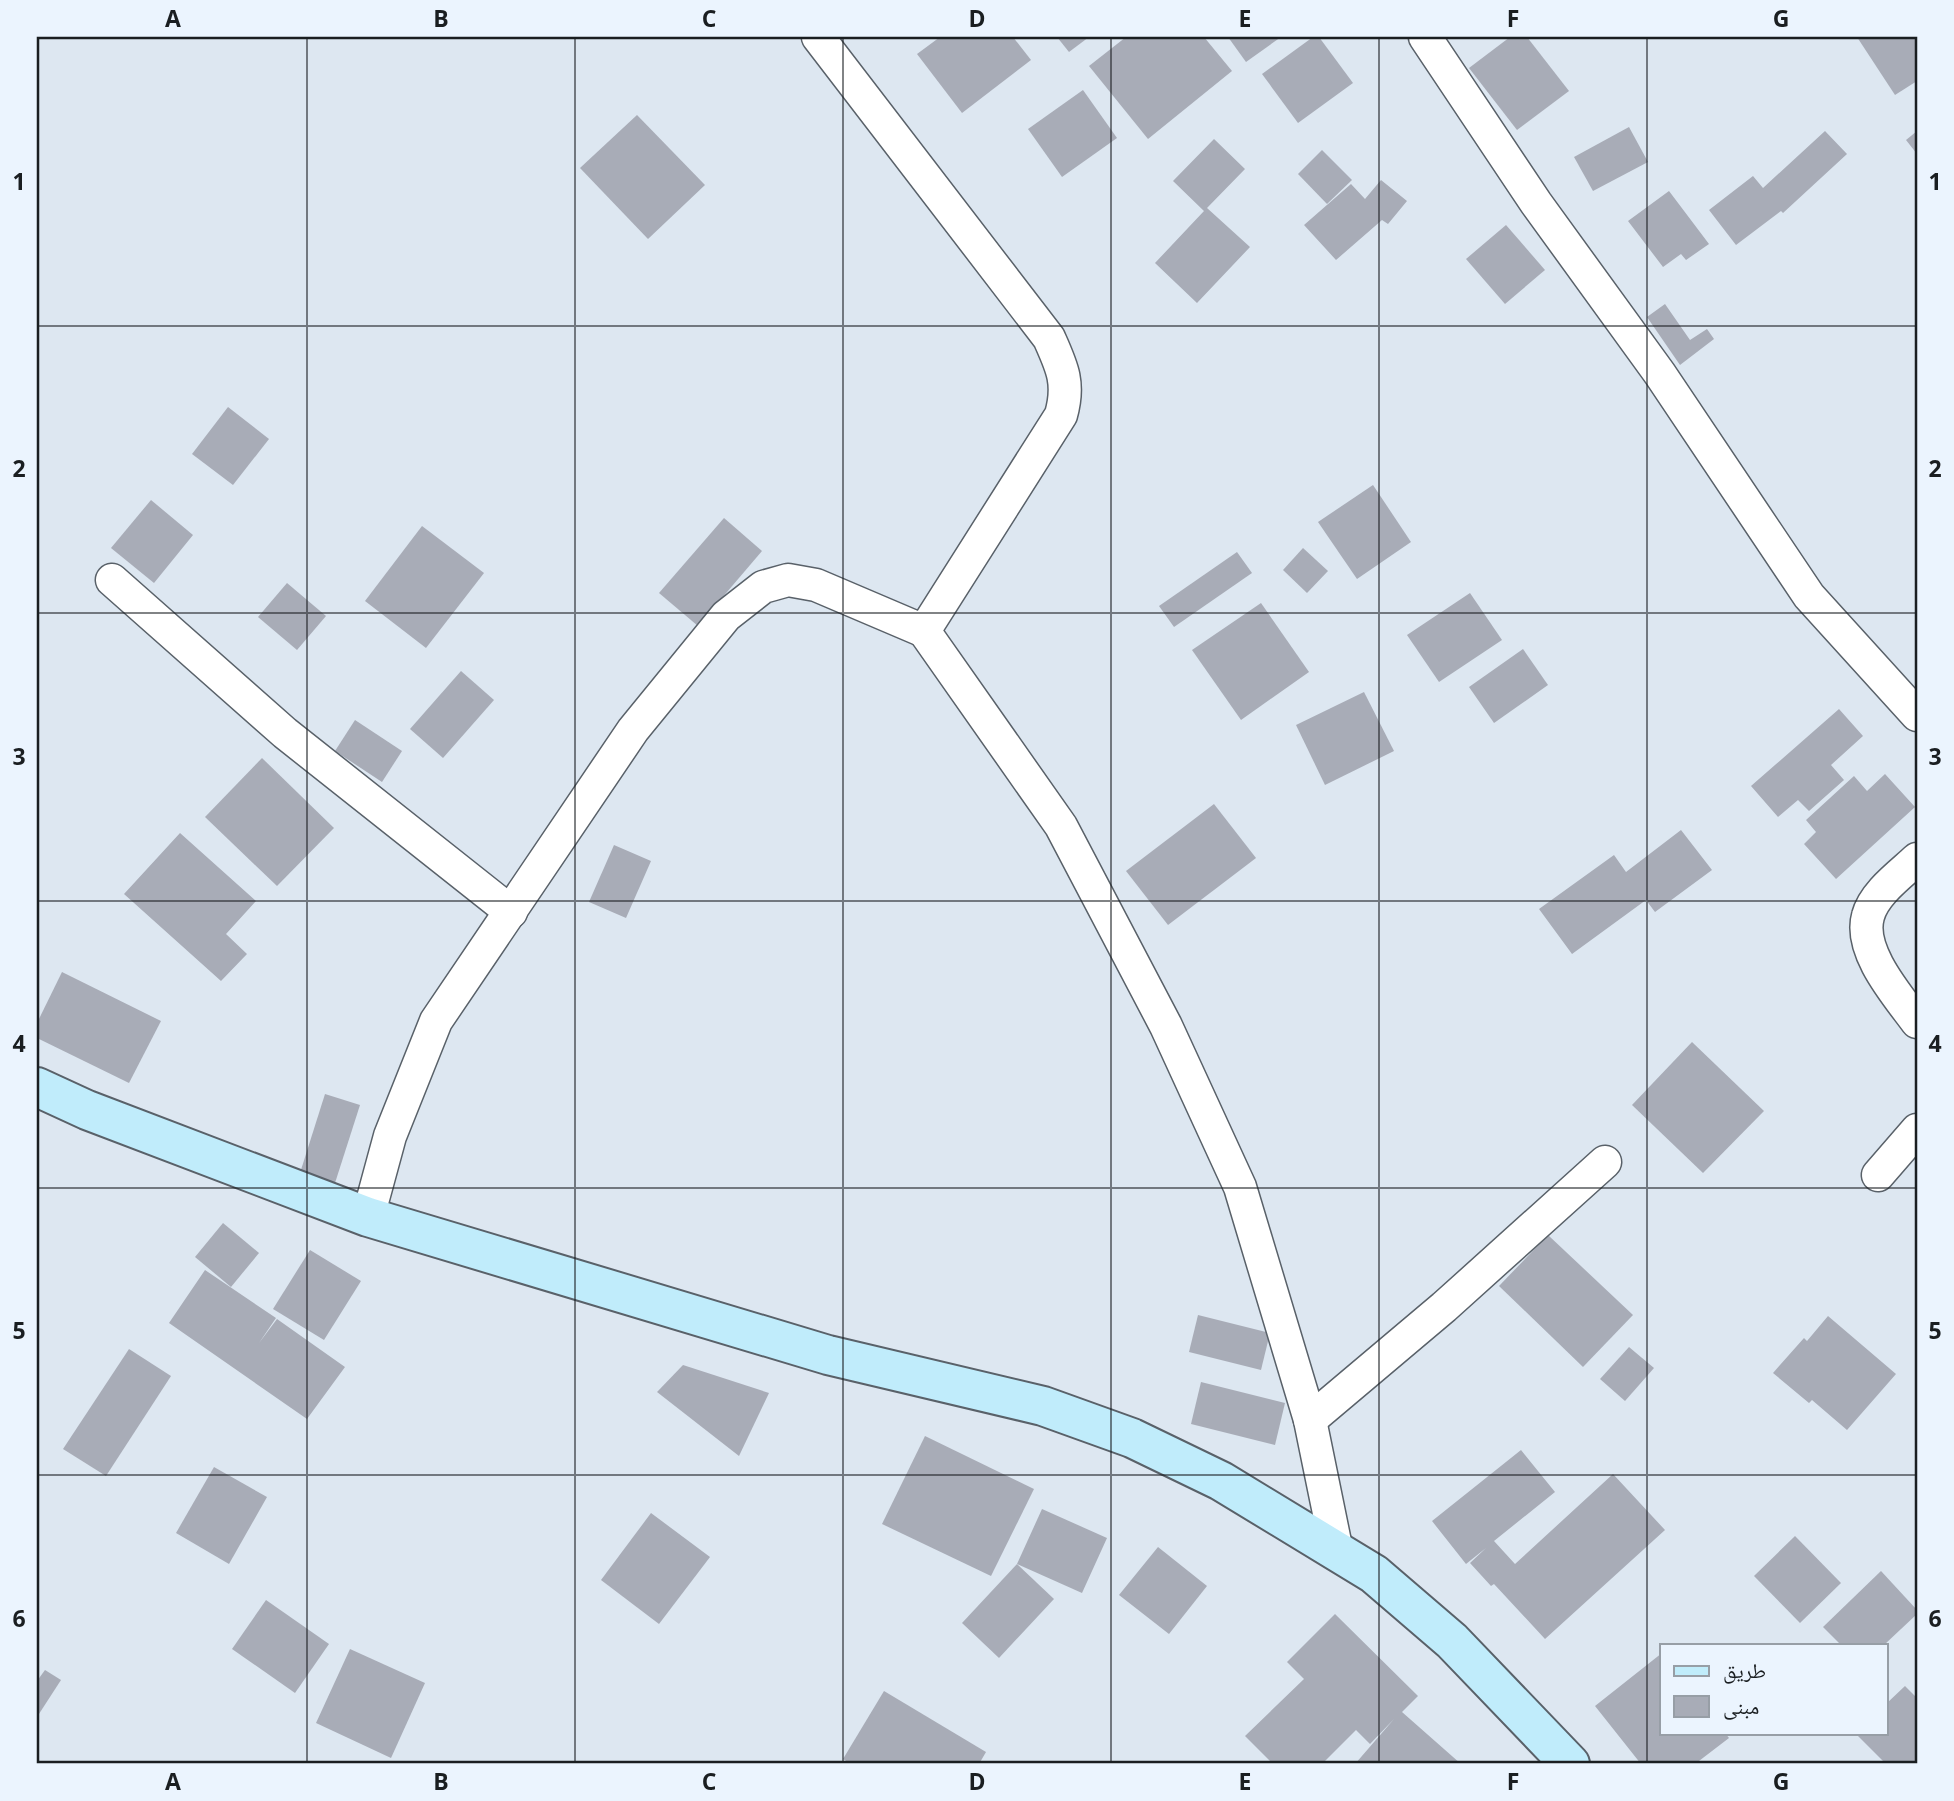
<svg xmlns="http://www.w3.org/2000/svg" width="1954" height="1801" font-family="'Open Sans','Noto Naskh Arabic',sans-serif">
	<style>
		.building { fill: #a8acb7 }
		.lines { fill: none; stroke-linecap: round; stroke-linejoin: round }
		.minor-casing { stroke: #596169; stroke-width: 35 }
		.secondary-casing { stroke: #596169; stroke-width: 42 }
		.minor { stroke: #fff; stroke-width: 32 }
		.secondary { stroke: #c0ecfb; stroke-width: 38 }
		.grid { fill: none; stroke: #1a1e21; stroke-width: 2; stroke-opacity: 0.55 }
		.neatline { fill: none; stroke: #1a1e21; stroke-width: 2.5 }
		.grid-label { font-size: 23px; text-anchor: middle; font-weight: bold; fill: #1a1e21 }
	</style>
	<rect width="100%" height="100%" fill="#dde7f1"/>
	<g class="building">
		<path d="M 940,37 L 1013,37 L 1031,60 L 962,113 L 917,54 Z"/>
		<path d="M 1057,37 L 1089,37 L 1069,52 Z"/>
		<path d="M 1126,37 L 1204,37 L 1232,71 L 1148,139 L 1089,66 Z"/>
		<path d="M 1228,37 L 1281,37 L 1246,62 Z"/>
		<path d="M 1313,37 L 1319,37 L 1353,83 L 1298,123 L 1262,74 Z"/>
		<path d="M 1510,37 L 1527,37 L 1569,91 L 1517,130 L 1469,68 Z"/>
		<path d="M 1857,37 L 1917,37 L 1917,81 L 1895,95 Z"/>
		<path d="M 1083,90 L 1117,138 L 1062,177 L 1028,129 Z"/>
		<path d="M 637,115 L 705,185 L 648,239 L 580,168 Z"/>
		<path d="M 1629,127 L 1648,162 L 1593,191 L 1574,157 Z"/>
		<path d="M 1825,131 L 1847,154 L 1783,213 L 1781,211 L 1736,245 L 1709,210 L 1753,176 L 1763,188 Z"/>
		<path d="M 1917,131 L 1917,154 L 1906,140 Z"/>
		<path d="M 1214,139 L 1245,169 L 1207,208 L 1250,247 L 1197,303 L 1155,263 L 1204,211 L 1173,181 Z"/>
		<path d="M 1322,150 L 1352,180 L 1327,204 L 1298,174 Z"/>
		<path d="M 1381,180 L 1407,201 L 1388,224 L 1382,220 L 1336,260 L 1304,225 L 1351,184 L 1365,199 Z"/>
		<path d="M 1669,191 L 1709,244 L 1686,260 L 1681,254 L 1663,267 L 1628,221 Z"/>
		<path d="M 1506,225 L 1545,270 L 1505,304 L 1466,259 Z"/>
		<path d="M 1665,304 L 1690,340 L 1707,329 L 1714,339 L 1680,365 L 1647,317 Z"/>
		<path d="M 228,407 L 269,439 L 233,485 L 192,454 Z"/>
		<path d="M 1373,485 L 1411,542 L 1357,579 L 1318,522 Z"/>
		<path d="M 151,500 L 193,535 L 154,583 L 111,548 Z"/>
		<path d="M 724,518 L 762,551 L 698,626 L 659,593 Z"/>
		<path d="M 422,526 L 484,573 L 426,648 L 365,601 Z"/>
		<path d="M 1303,548 L 1328,571 L 1307,593 L 1283,570 Z"/>
		<path d="M 1237,552 L 1252,573 L 1174,627 L 1159,606 Z"/>
		<path d="M 287,583 L 326,616 L 297,650 L 258,617 Z"/>
		<path d="M 1470,593 L 1502,640 L 1439,682 L 1407,635 Z"/>
		<path d="M 1261,603 L 1309,672 L 1241,720 L 1192,650 Z"/>
		<path d="M 1523,649 L 1548,685 L 1494,723 L 1469,687 Z"/>
		<path d="M 461,671 L 494,700 L 443,758 L 410,729 Z"/>
		<path d="M 1364,692 L 1394,751 L 1325,785 L 1296,725 Z"/>
		<path d="M 1839,709 L 1863,736 L 1831,765 L 1844,780 L 1809,811 L 1798,800 L 1778,817 L 1751,786 Z"/>
		<path d="M 355,720 L 402,751 L 382,782 L 335,751 Z"/>
		<path d="M 262,758 L 334,828 L 277,886 L 205,817 Z"/>
		<path d="M 1885,774 L 1915,807 L 1836,879 L 1804,844 L 1816,832 L 1806,820 L 1854,776 L 1867,791 Z"/>
		<path d="M 1214,804 L 1256,858 L 1168,925 L 1126,871 Z"/>
		<path d="M 1681,830 L 1712,870 L 1655,912 L 1646,900 L 1572,954 L 1539,909 L 1614,855 L 1626,872 Z"/>
		<path d="M 180,833 L 256,901 L 226,934 L 247,954 L 221,981 L 124,894 Z"/>
		<path d="M 614,845 L 651,861 L 626,918 L 589,902 Z"/>
		<path d="M 62,972 L 161,1021 L 129,1083 L 37,1038 L 37,1023 Z"/>
		<path d="M 1692,1042 L 1764,1111 L 1703,1173 L 1632,1105 Z"/>
		<path d="M 325,1094 L 360,1105 L 335,1183 L 300,1173 Z"/>
		<path d="M 223,1223 L 259,1253 L 231,1287 L 195,1257 Z"/>
		<path d="M 1548,1235 L 1633,1315 L 1583,1367 L 1499,1286 Z"/>
		<path d="M 310,1250 L 361,1281 L 324,1340 L 273,1309 Z"/>
		<path d="M 205,1270 L 276,1318 L 259,1343 L 277,1319 L 345,1367 L 307,1419 L 169,1323 Z"/>
		<path d="M 1198,1315 L 1270,1333 L 1261,1370 L 1189,1352 Z"/>
		<path d="M 1828,1316 L 1896,1374 L 1847,1430 L 1812,1400 L 1809,1403 L 1773,1373 L 1804,1338 L 1807,1341 Z"/>
		<path d="M 1629,1347 L 1654,1368 L 1625,1401 L 1600,1379 Z"/>
		<path d="M 129,1349 L 171,1376 L 106,1476 L 63,1449 Z"/>
		<path d="M 683,1365 L 769,1393 L 739,1456 L 657,1392 Z"/>
		<path d="M 1201,1382 L 1285,1403 L 1275,1445 L 1191,1424 Z"/>
		<path d="M 925,1436 L 1034,1489 L 991,1576 L 882,1524 Z"/>
		<path d="M 1521,1450 L 1555,1492 L 1494,1541 L 1515,1564 L 1613,1474 L 1665,1530 L 1545,1639 L 1494,1584 L 1491,1586 L 1470,1563 L 1486,1548 L 1466,1564 L 1432,1521 Z"/>
		<path d="M 214,1467 L 267,1497 L 229,1564 L 176,1533 Z"/>
		<path d="M 1042,1509 L 1107,1538 L 1082,1593 L 1017,1564 Z"/>
		<path d="M 651,1513 L 710,1557 L 659,1624 L 601,1580 Z"/>
		<path d="M 1795,1536 L 1841,1583 L 1800,1623 L 1754,1576 Z"/>
		<path d="M 1158,1547 L 1207,1586 L 1169,1634 L 1119,1595 Z"/>
		<path d="M 1017,1564 L 1054,1599 L 999,1658 L 962,1623 Z"/>
		<path d="M 1881,1571 L 1917,1610 L 1917,1614 L 1884,1645 L 1841,1645 L 1823,1627 Z"/>
		<path d="M 266,1600 L 329,1644 L 295,1693 L 232,1649 Z"/>
		<path d="M 1335,1614 L 1418,1696 L 1402,1712 L 1461,1764 L 1355,1764 L 1394,1719 L 1370,1744 L 1356,1730 L 1322,1764 L 1273,1764 L 1245,1736 L 1304,1679 L 1287,1662 Z"/>
		<path d="M 350,1649 L 425,1683 L 391,1758 L 316,1723 Z"/>
		<path d="M 1662,1653 L 1662,1733 L 1725,1733 L 1729,1738 L 1695,1764 L 1641,1764 L 1595,1706 Z"/>
		<path d="M 45,1670 L 61,1680 L 37,1717 L 37,1681 Z"/>
		<path d="M 1905,1686 L 1917,1698 L 1917,1764 L 1886,1764 L 1855,1733 L 1886,1733 L 1886,1704 Z"/>
		<path d="M 884,1691 L 986,1752 L 979,1764 L 851,1764 L 843,1759 Z"/>
	</g>
	<g class="lines">
		<defs>
			<g id="minor">
				<path d="M 1425,37 L 1536,203 L 1660,374 L 1809,596 L 1917,715"/>
				<path d="M 112,580 L 285,733 L 511,912"/>
				<path d="M 924,631 L 1061,826 L 1166,1026 L 1240,1187 L 1310,1420 L 1337,1552"/>
				<path d="M 1917,859 C 1901,874 1874,893 1868,916 C 1858,951 1898,996 1917,1022"/>
				<path d="M 1878,1175 L 1917,1130"/>
				<path d="M 368,1217 L 390,1136 L 436,1021 L 633,730 L 726,616 L 763,587 L 788,580 L 816,585 L 924,631 L 1061,415 C 1070,383 1062,367 1049,338 L 818,37"/>
				<path d="M 1310,1420 L 1444,1307 L 1605,1162"/>
			</g>
			<path id="secondary" d="M 37,1087 L 87,1110 L 368,1217 L 828,1355 L 1043,1406 L 1132,1438 L 1221,1481 L 1374,1574 L 1452,1641 L 1570,1764"/>
		</defs>
		<use href="#minor" class="minor-casing"/>
		<use href="#secondary" class="secondary-casing"/>
		<use href="#minor" class="minor"/>
		<use href="#secondary" class="secondary"/>
	</g>
	<path class="grid" d="M 307,37 L 307,1764M 575,37 L 575,1764M 843,37 L 843,1764M 1111,37 L 1111,1764M 1379,37 L 1379,1764M 1647,37 L 1647,1764M 37,326 L 1917,326M 37,613 L 1917,613M 37,901 L 1917,901M 37,1188 L 1917,1188M 37,1475 L 1917,1475"/>
	<rect width="1954" height="1801" fill="none" stroke="#ebf4fe" stroke-width="77"/>
	<rect x="1660" y="1644" width="228" height="91" fill="#ebf4fe" stroke="#979ea6" stroke-width="2"/>
	<rect x="1674" y="1666" width="35" height="10" fill="#c0ecfb" stroke="#979ea6" stroke-width="2"/>
	<text x="1723" y="1678" font-size="21" fill="#1a1e21">طريق</text>
	<rect x="1674" y="1696" width="35" height="21" fill="#a8acb7" stroke="#979ea6" stroke-width="2"/>
	<text x="1723" y="1714" font-size="21" fill="#1a1e21">مبنى</text>
	<rect x="38" y="38" width="1878" height="1724" class="neatline"/>
	<g class="grid-label">
		<text x="173" y="27">A</text>
		<text x="441" y="27">B</text>
		<text x="709" y="27">C</text>
		<text x="977" y="27">D</text>
		<text x="1245" y="27">E</text>
		<text x="1513" y="27">F</text>
		<text x="1781" y="27">G</text>
		<text x="19" y="190">1</text>
		<text x="1935" y="190">1</text>
		<text x="19" y="477">2</text>
		<text x="1935" y="477">2</text>
		<text x="19" y="765">3</text>
		<text x="1935" y="765">3</text>
		<text x="19" y="1052">4</text>
		<text x="1935" y="1052">4</text>
		<text x="19" y="1339">5</text>
		<text x="1935" y="1339">5</text>
		<text x="19" y="1627">6</text>
		<text x="1935" y="1627">6</text>
		<text x="173" y="1790">A</text>
		<text x="441" y="1790">B</text>
		<text x="709" y="1790">C</text>
		<text x="977" y="1790">D</text>
		<text x="1245" y="1790">E</text>
		<text x="1513" y="1790">F</text>
		<text x="1781" y="1790">G</text>
	</g>
</svg>
